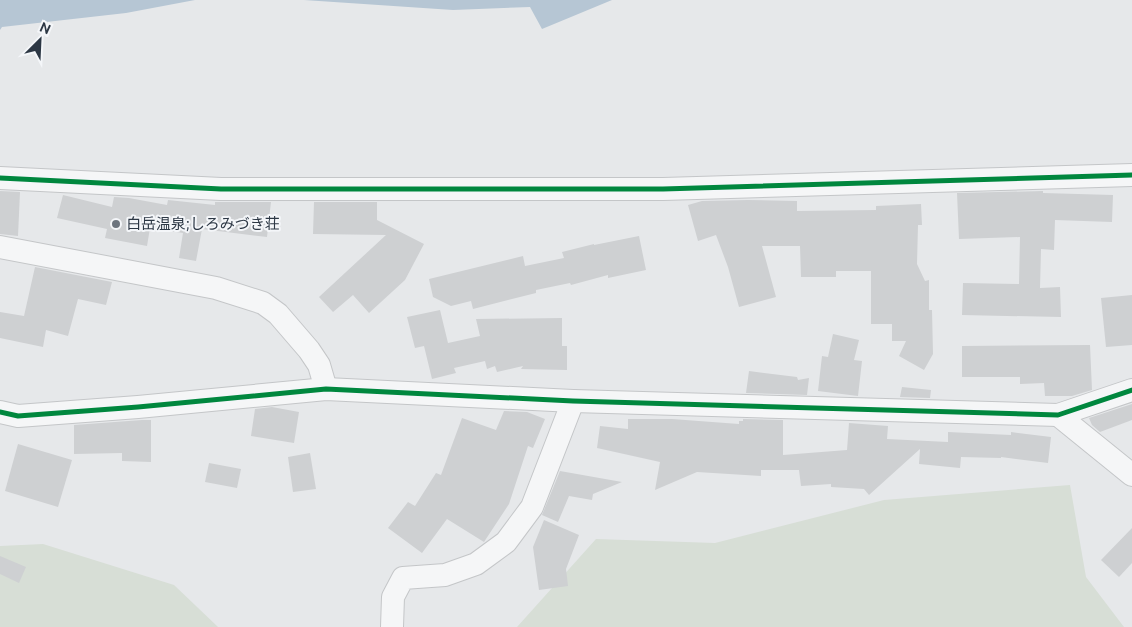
<svg xmlns="http://www.w3.org/2000/svg" width="1132" height="627" font-family="Ubuntu,'Noto Sans JP',sans-serif">
	<style>
		.green { fill: #d7ded6 }
		.water { fill: #b6c6d4 }
		.building { fill: #ced0d2 }
		.lines { fill: none; stroke-linecap: round; stroke-linejoin: round }
		.minor-casing { stroke: #c4c6c8; stroke-width: 24 }
		.minor { stroke: #f5f6f7; stroke-width: 22 }
		.cycleway-casing { stroke: #f4f6f9; stroke-width: 8 }
		.cycleway { stroke: #00873e; stroke-width: 5 }
		.poi-dot { fill: #6d757e; stroke: #f4f6f9; stroke-width: 2 }
		.labels { text-anchor: middle; stroke-width: 4; stroke-linejoin: round; paint-order: stroke }
		.poi-label { font-size: 15px; fill: #2c3744; stroke: #f4f6f9; text-anchor: start }
	</style>
	<rect width="100%" height="100%" fill="#e6e8ea"/>
	<g class="green">
		<path d="M 1070,485 L 1086,577 L 1124,627 L 517,627 L 596,539 L 715,543 L 884,500 Z"/>
		<path d="M 43,544 L 174,585 L 218,627 L 0,627 L 0,546 Z"/>
	</g>
	<g class="water">
		<path d="M 0,0 L 195,0 L 126,13 L 2,27 L 0,30 Z"/>
		<path d="M 304,0 L 612,0 L 542,29 L 530,7 L 453,10 Z"/>
	</g>
	<g class="building">
		<path d="M 0,191 L 20,192 L 18,236 L 0,234 Z"/>
		<path d="M 1043,191 L 1043,193 L 1113,195 L 1112,222 L 1055,220 L 1054,250 L 1041,249 L 1040,288 L 1060,287 L 1061,317 L 962,315 L 963,283 L 1019,284 L 1020,237 L 959,239 L 957,193 Z"/>
		<path d="M 63,195 L 112,207 L 114,197 L 129,198 L 167,205 L 168,200 L 215,205 L 215,202 L 271,202 L 267,237 L 202,229 L 196,261 L 179,258 L 183,233 L 150,228 L 147,246 L 105,238 L 107,229 L 57,218 Z"/>
		<path d="M 748,200 L 797,201 L 797,211 L 876,210 L 876,206 L 921,204 L 922,225 L 918,225 L 917,264 L 925,281 L 929,280 L 929,310 L 932,310 L 933,354 L 924,370 L 899,356 L 906,341 L 892,341 L 892,324 L 871,324 L 871,271 L 836,271 L 836,277 L 801,277 L 800,246 L 762,246 L 776,297 L 739,307 L 728,267 L 716,235 L 698,241 L 688,205 L 702,201 Z"/>
		<path d="M 314,202 L 377,202 L 377,220 L 424,244 L 405,280 L 369,313 L 353,295 L 333,312 L 319,297 L 386,235 L 313,234 Z"/>
		<path d="M 639,236 L 646,270 L 608,278 L 608,275 L 571,285 L 570,283 L 536,290 L 536,293 L 473,309 L 471,301 L 451,306 L 433,297 L 429,279 L 523,256 L 525,266 L 564,258 L 562,252 L 594,244 L 594,245 Z"/>
		<path d="M 35,267 L 112,282 L 106,305 L 78,299 L 68,336 L 46,330 L 43,347 L 0,338 L 0,312 L 24,316 Z"/>
		<path d="M 1132,295 L 1132,345 L 1106,347 L 1101,298 Z"/>
		<path d="M 440,310 L 448,343 L 480,336 L 476,319 L 562,318 L 562,346 L 567,346 L 567,370 L 521,369 L 523,366 L 497,372 L 495,366 L 487,369 L 485,361 L 454,368 L 456,373 L 432,379 L 424,346 L 415,348 L 407,317 Z"/>
		<path d="M 833,334 L 859,340 L 854,360 L 862,361 L 858,396 L 818,391 L 822,356 L 828,357 Z"/>
		<path d="M 1090,345 L 1092,390 L 1072,396 L 1045,396 L 1044,383 L 1020,384 L 1020,377 L 962,377 L 962,346 Z"/>
		<path d="M 749,371 L 797,377 L 798,380 L 809,378 L 807,395 L 746,393 Z"/>
		<path d="M 902,387 L 931,390 L 930,398 L 900,397 Z"/>
		<path d="M 1132,404 L 1132,420 L 1100,432 L 1092,425 L 1089,418 Z"/>
		<path d="M 272,407 L 299,412 L 294,443 L 251,436 L 255,409 Z"/>
		<path d="M 504,411 L 527,412 L 545,419 L 533,448 L 528,446 L 509,504 L 484,542 L 447,519 L 422,553 L 388,528 L 408,502 L 415,506 L 436,473 L 441,475 L 462,418 L 496,430 Z"/>
		<path d="M 628,419 L 672,419 L 739,424 L 739,421 L 743,421 L 743,419 L 783,420 L 783,455 L 847,450 L 849,423 L 888,426 L 887,439 L 948,442 L 948,432 L 1011,435 L 1011,432 L 1051,437 L 1048,463 L 1001,457 L 1001,458 L 961,457 L 960,468 L 919,464 L 920,449 L 869,495 L 864,489 L 831,487 L 831,484 L 801,486 L 799,470 L 761,470 L 761,476 L 697,472 L 655,490 L 660,462 L 597,448 L 600,426 L 628,429 Z"/>
		<path d="M 142,420 L 151,420 L 151,462 L 122,461 L 122,453 L 74,454 L 74,425 Z"/>
		<path d="M 18,444 L 72,460 L 58,507 L 5,491 Z"/>
		<path d="M 310,453 L 316,489 L 293,492 L 288,457 Z"/>
		<path d="M 209,463 L 241,469 L 237,488 L 205,482 Z"/>
		<path d="M 560,471 L 622,482 L 593,494 L 592,500 L 569,496 L 558,522 L 542,515 Z"/>
		<path d="M 544,520 L 579,535 L 566,569 L 568,586 L 539,590 L 533,547 Z"/>
		<path d="M 1132,528 L 1132,563 L 1119,577 L 1101,560 Z"/>
		<path d="M 0,556 L 26,567 L 19,583 L 0,574 Z"/>
	</g>
	<g class="lines">
		<defs>
			<g id="minor">
				<path d="M 0,178 L 221,189 L 663,189 L 1132,175"/>
				<path d="M 0,247 L 216,288 L 263,303 L 278,314 L 309,350 L 319,365 L 326,389"/>
				<path d="M 0,412 L 18,416 L 138,407 L 326,389 L 573,401 L 1058,415 L 1132,390"/>
				<path d="M 1058,415 L 1132,475"/>
				<path d="M 392,627 L 393,597 L 403,578 L 445,575 L 476,564 L 506,542 L 532,507 L 573,401"/>
			</g>
		</defs>
		<use href="#minor" class="minor-casing"/>
		<use href="#minor" class="minor"/>
		<defs>
			<g id="cycleway">
				<path d="M 0,178 L 221,189 L 663,189 L 1132,175"/>
				<path d="M 0,412 L 18,416 L 138,407 L 326,389 L 573,401 L 1058,415 L 1132,390"/>
			</g>
		</defs>
		<use href="#cycleway" class="cycleway-casing"/>
		<use href="#cycleway" class="cycleway"/>
	</g>
	<circle class="poi-dot" cx="116" cy="224" r="5"/>
	<g class="labels">
		<g class="poi-label">
			<text x="126" y="229">白岳温泉;しろみづき荘</text>
		</g>
	</g>
	<g transform="translate(40 40) rotate(24)" stroke="#f4f6f9" stroke-width="4" paint-order="stroke">
	<path d="M0-4L9 19L0 12L-9 19Z" fill="#2c3744"/>
	<text y="-8" font-size="14" font-weight="bold" text-anchor="middle" fill="#2c3744">N</text>
	</g>
</svg>
